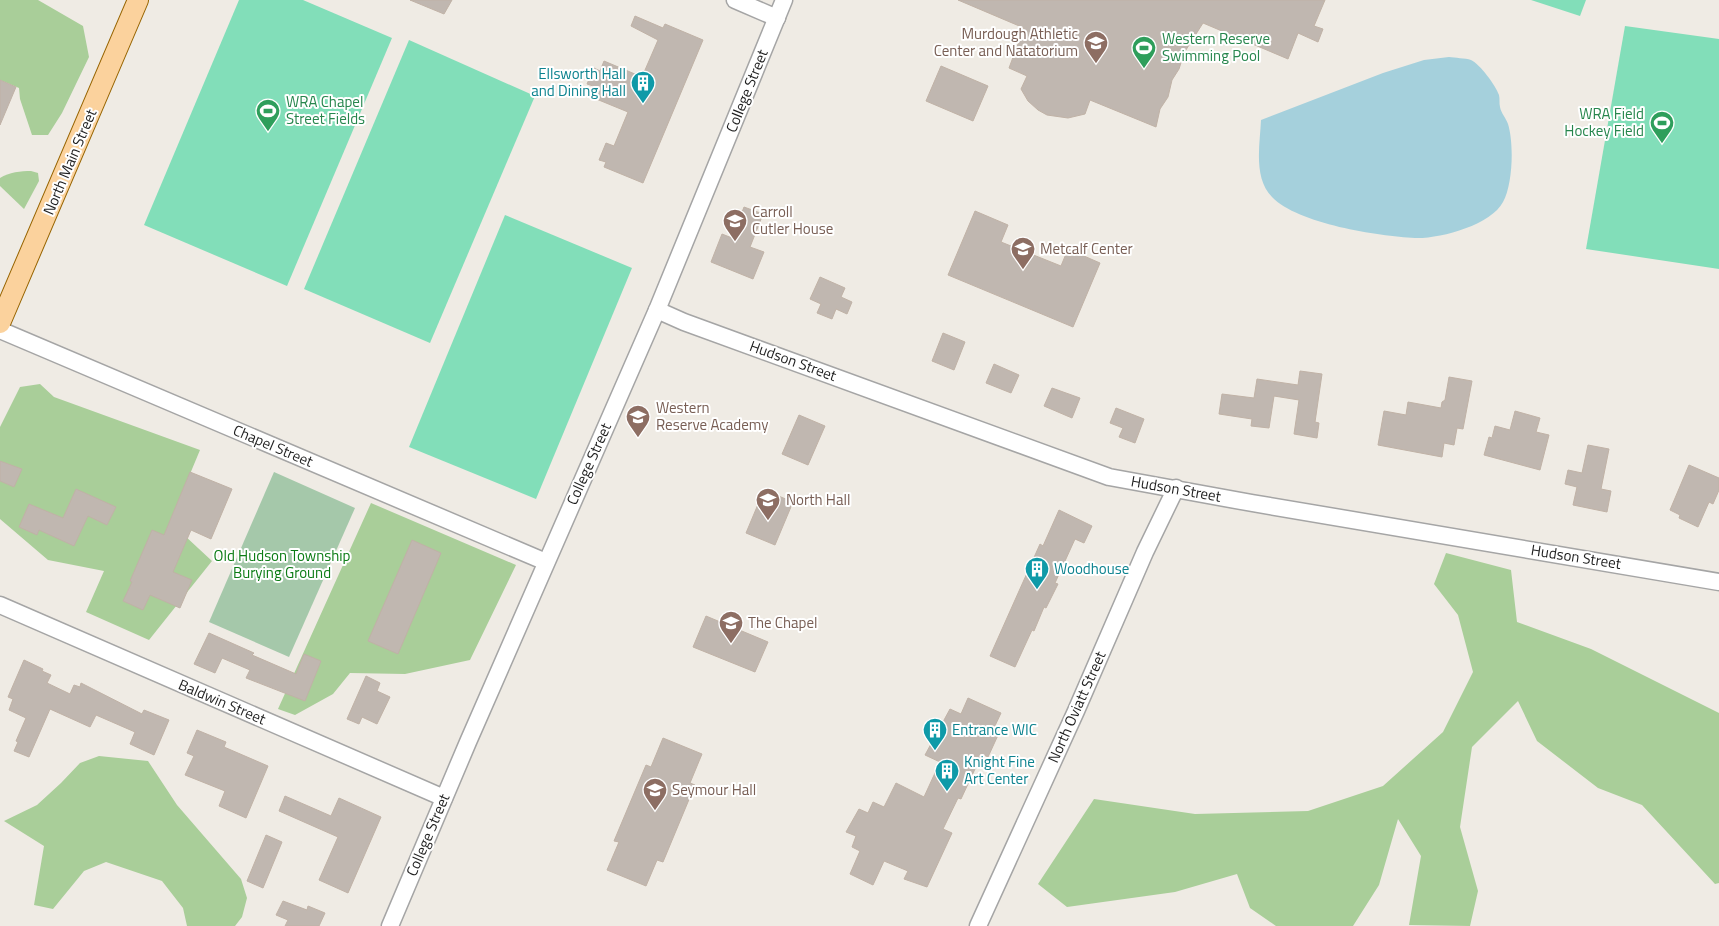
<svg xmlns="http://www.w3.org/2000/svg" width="1719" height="926" font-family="'Titillium Web',sans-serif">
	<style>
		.forest { fill: #a9ce99 }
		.cemetery { fill: #a5c8aa }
		.pitch { fill: #82deb9 }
		.water { fill: #a5d0dc }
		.building { fill: #c0b7b0; stroke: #c0b2a6 }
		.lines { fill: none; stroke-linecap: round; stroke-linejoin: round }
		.minor-casing { stroke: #a5a5a5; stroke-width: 19 }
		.major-casing { stroke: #976401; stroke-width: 22 }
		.minor { stroke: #fff; stroke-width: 16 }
		.major { stroke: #fbd29d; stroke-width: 20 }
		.labels { text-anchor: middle; stroke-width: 4; stroke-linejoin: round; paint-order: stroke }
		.education-label { font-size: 15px; fill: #785e54; stroke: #fff; text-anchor: start }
		.leisure-label { font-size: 15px; fill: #27864d; stroke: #fff; text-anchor: start }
		.culture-label { font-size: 15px; fill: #0d838f; stroke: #fff; text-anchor: start }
		.street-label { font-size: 15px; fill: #1e1e1e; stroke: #fff }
		.park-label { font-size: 15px; fill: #0c7c15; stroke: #fff }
	</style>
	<rect width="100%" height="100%" fill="#efebe4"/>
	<g class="forest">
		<path d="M 0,0 L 38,0 L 83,26 L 89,57 L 62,113 L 48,135 L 32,135 L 20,99 L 19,88 L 0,80 Z"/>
		<path d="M 31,171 L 38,173 L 39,181 L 24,209 L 0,186 L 0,178 C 9,172 21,171 31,171 Z"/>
		<path d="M 40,384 L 54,397 L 200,450 L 170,522 L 212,561 L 149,640 L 86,612 L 104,571 L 48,560 L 0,519 L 0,427 L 20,387 Z"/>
		<path d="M 371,503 L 516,565 L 470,660 L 405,674 L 350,673 L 333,694 L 295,715 L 278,709 Z"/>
		<path d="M 1446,553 L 1511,570 L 1517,622 L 1591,649 L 1719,713 L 1719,883 L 1715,884 L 1642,805 L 1598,788 L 1537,741 L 1518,701 L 1472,747 L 1460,827 L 1478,891 L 1470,926 L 1409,925 L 1421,856 L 1398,819 L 1379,885 L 1353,926 L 1276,926 L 1250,908 L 1237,874 L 1175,892 L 1067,907 L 1038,884 L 1094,799 L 1195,814 L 1308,811 L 1383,786 L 1443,732 L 1473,672 L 1458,615 L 1434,584 Z"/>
		<path d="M 99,756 L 148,761 L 177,805 L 241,879 L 247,898 L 242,917 L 235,926 L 187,926 L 183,908 L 162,881 L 106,862 L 84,871 L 53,909 L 34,905 L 44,846 L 4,821 L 37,805 L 61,783 L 80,763 Z"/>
	</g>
	<path class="cemetery" d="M 274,472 L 355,508 L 289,657 L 209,622 Z"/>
	<g class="pitch">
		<path d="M 239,0 L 303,0 L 392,38 L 287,286 L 144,225 Z"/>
		<path d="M 1531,0 L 1586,0 L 1580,16 Z"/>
		<path d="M 1625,26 L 1719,39 L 1719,269 L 1586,249 Z"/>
		<path d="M 409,40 L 535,96 L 430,343 L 304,289 Z"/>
		<path d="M 505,215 L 632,268 L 536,499 L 409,447 Z"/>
	</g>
	<path class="water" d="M 1449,57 C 1455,58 1465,58 1471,60 C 1480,64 1496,86 1499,95 C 1500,99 1499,103 1500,107 C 1501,113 1506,118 1508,124 C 1514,143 1513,184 1503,202 C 1491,225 1440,239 1415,238 C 1378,236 1298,224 1272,197 C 1253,178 1260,144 1261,120 L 1383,73 L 1424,60 Z"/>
	<g class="building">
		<path d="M 410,0 L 452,0 L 444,14 Z"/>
		<path d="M 958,0 L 1325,0 L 1314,26 L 1323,29 L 1318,42 L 1298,33 L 1288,59 L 1203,23 L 1184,53 L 1179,69 L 1172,80 L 1168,97 L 1160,109 L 1156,127 L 1090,100 L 1085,114 L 1068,118 L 1047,115 L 1038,110 L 1028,101 L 1021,89 L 1027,76 L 1009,68 L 1024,28 Z"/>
		<path d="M 635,16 L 663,28 L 665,24 L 703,40 L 643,183 L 604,167 L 606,162 L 599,160 L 606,143 L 614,146 L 628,112 L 589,96 L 593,86 L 587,84 L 594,68 L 600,71 L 604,61 L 642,77 L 658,40 L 631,26 Z"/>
		<path d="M 941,66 L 988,86 L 973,121 L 926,101 Z"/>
		<path d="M 0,80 L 16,87 L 0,125 Z"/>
		<path d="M 744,207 L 763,214 L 750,247 L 764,252 L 753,279 L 711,262 L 722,234 L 732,238 Z"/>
		<path d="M 975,211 L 1008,225 L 1001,242 L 1061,266 L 1068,249 L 1100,263 L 1073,327 L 948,275 Z"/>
		<path d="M 820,277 L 845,288 L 841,297 L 852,302 L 847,314 L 836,309 L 832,319 L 817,313 L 821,304 L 810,299 Z"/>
		<path d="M 943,333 L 965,342 L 954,370 L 932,361 Z"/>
		<path d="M 994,364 L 1019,375 L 1011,393 L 986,383 Z"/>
		<path d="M 1300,371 L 1322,374 L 1315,422 L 1319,423 L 1317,438 L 1294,434 L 1299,400 L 1274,396 L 1269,428 L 1251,426 L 1252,419 L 1219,414 L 1222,394 L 1254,398 L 1257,379 L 1298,385 Z"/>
		<path d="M 1449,377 L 1472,381 L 1463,429 L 1457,428 L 1454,445 L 1444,443 L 1442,457 L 1378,445 L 1384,411 L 1406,415 L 1408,402 L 1441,408 L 1442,402 L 1445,400 Z"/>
		<path d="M 1052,388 L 1080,398 L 1072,418 L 1044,406 Z"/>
		<path d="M 1116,408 L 1144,419 L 1135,443 L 1119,437 L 1123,428 L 1110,423 Z"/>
		<path d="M 1515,411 L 1540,418 L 1536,432 L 1549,435 L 1540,470 L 1484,455 L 1489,437 L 1492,438 L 1495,426 L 1510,430 Z"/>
		<path d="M 799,415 L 825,426 L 808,465 L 782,454 Z"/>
		<path d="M 1588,445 L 1609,449 L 1601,489 L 1611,491 L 1607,512 L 1573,505 L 1577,487 L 1565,484 L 1568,470 L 1582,473 Z"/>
		<path d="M 0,461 L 22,469 L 14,487 L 0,481 Z"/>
		<path d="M 1689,465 L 1719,478 L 1719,490 L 1713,504 L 1709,502 L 1698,527 L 1679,518 L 1680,515 L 1670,510 Z"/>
		<path d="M 190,472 L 232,489 L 211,539 L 191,530 L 173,572 L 192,580 L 180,608 L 150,595 L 143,610 L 123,601 L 132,582 L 130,581 L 152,530 L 164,535 Z"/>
		<path d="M 76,489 L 116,507 L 107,525 L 88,516 L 74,546 L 39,530 L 37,535 L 19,527 L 29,504 L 63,518 Z"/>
		<path d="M 764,490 L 793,502 L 775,545 L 746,533 Z"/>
		<path d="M 1059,510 L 1092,526 L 1084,543 L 1075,539 L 1055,583 L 1058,584 L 1046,608 L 1044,607 L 1034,631 L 1032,630 L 1015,667 L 990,656 L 1040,544 L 1043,546 Z"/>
		<path d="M 412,540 L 441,553 L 398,654 L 368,641 Z"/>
		<path d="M 706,616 L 768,642 L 755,672 L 693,647 Z"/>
		<path d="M 209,633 L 254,653 L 252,655 L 296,674 L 304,654 L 321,661 L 305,701 L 246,678 L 250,670 L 222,658 L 215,673 L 194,664 Z"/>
		<path d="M 24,660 L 43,669 L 42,671 L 51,675 L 47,683 L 70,694 L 74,685 L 80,687 L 81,683 L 142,714 L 144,710 L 169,720 L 154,755 L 130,744 L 135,732 L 96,715 L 90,727 L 50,709 L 29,757 L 14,751 L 18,742 L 16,741 L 26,718 L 9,710 L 13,699 L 8,697 Z"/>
		<path d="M 366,676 L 380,683 L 377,691 L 390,697 L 377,724 L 362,717 L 359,724 L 347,719 Z"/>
		<path d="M 968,698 L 1001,713 L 993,730 L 999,733 L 988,757 L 982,754 L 961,799 L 958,798 L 943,829 L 952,833 L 927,887 L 904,879 L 908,871 L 884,861 L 873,885 L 850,874 L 860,851 L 852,847 L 856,836 L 846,832 L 859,809 L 868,813 L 873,802 L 884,807 L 896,783 L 924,797 L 940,762 L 925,755 L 950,709 L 961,714 Z"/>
		<path d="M 197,730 L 226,742 L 224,747 L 268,766 L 246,818 L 219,806 L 225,791 L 185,775 L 194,756 L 187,753 Z"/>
		<path d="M 663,738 L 702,754 L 690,783 L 695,785 L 663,862 L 657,860 L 646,886 L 607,870 L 619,842 L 614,841 L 646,765 L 651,767 Z"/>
		<path d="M 285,796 L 331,816 L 339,798 L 381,817 L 348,893 L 319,880 L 338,837 L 279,811 Z"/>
		<path d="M 266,835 L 282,842 L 263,888 L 247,881 Z"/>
		<path d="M 283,901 L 307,910 L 308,906 L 325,913 L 319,926 L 285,926 L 288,920 L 276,915 Z"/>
	</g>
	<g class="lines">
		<defs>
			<g id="minor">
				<path d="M 735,0 L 777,18"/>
				<path d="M 657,310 L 684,322 L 1109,477 L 1252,503 L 1719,582"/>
				<path d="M 0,330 L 546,562"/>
				<path d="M 0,605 L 444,798"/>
				<path d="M 390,926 L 468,742 L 657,310 L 784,0"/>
				<path d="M 978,926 L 1076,711 L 1145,552 L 1176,488"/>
			</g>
			<path id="major" d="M 0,323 L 138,0"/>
		</defs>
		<use href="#minor" class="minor-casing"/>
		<use href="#major" class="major-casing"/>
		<use href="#minor" class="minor"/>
		<use href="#major" class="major"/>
	</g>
	<defs>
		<symbol id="school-pin" viewBox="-11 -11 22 30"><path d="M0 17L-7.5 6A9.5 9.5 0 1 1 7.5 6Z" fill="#8d6e63" stroke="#fff"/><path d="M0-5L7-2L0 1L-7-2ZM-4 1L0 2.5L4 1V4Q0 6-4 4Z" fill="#fff"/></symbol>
		<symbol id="stadium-pin" viewBox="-11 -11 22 30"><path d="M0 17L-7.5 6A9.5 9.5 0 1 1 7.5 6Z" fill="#2e9e5b" stroke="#fff"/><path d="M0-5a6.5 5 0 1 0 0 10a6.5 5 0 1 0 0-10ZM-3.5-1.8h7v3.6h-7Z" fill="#fff"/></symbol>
		<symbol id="building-pin" viewBox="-11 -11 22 30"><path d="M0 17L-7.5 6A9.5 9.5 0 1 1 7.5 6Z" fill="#0f9aa8" stroke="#fff"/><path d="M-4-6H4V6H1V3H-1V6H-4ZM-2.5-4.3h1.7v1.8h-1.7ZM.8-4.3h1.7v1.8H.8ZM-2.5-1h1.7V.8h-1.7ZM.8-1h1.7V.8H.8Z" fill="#fff"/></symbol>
		<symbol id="university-pin" viewBox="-11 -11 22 30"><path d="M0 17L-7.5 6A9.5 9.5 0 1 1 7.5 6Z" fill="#8d6e63" stroke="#fff"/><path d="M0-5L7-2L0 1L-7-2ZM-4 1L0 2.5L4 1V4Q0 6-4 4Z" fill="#fff"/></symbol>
	</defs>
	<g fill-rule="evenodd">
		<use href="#school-pin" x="1082" y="29" width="28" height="38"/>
		<use href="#stadium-pin" x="1130" y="34" width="28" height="38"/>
		<use href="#building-pin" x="629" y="69" width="28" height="38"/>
		<use href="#stadium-pin" x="254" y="97" width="28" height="38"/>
		<use href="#stadium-pin" x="1648" y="109" width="28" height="38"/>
		<use href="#school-pin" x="721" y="207" width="28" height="38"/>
		<use href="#school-pin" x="1009" y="235" width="28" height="38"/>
		<use href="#university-pin" x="624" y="403" width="28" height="38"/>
		<use href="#school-pin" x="754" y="486" width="28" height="38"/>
		<use href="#building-pin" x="1023" y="555" width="28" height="38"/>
		<use href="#school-pin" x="717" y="609" width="28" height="38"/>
		<use href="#building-pin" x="921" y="716" width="28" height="38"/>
		<use href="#building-pin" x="933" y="757" width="28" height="38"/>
		<use href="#school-pin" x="641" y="776" width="28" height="38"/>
	</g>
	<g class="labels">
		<g class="education-label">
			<text x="1078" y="39" text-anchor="end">Murdough Athletic<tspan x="1078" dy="17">Center and Natatorium</tspan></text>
			<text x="752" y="217">Carroll<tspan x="752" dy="17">Cutler House</tspan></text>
			<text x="1040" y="254">Metcalf Center</text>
			<text x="656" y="413">Western<tspan x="656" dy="17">Reserve Academy</tspan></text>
			<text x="786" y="505">North Hall</text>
			<text x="748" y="628">The Chapel</text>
			<text x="672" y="795">Seymour Hall</text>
		</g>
		<g class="leisure-label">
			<text x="1162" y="44">Western Reserve<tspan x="1162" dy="17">Swimming Pool</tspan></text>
			<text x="286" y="107">WRA Chapel<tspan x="286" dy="17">Street Fields</tspan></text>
			<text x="1644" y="119" text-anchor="end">WRA Field<tspan x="1644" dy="17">Hockey Field</tspan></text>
		</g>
		<g class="culture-label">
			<text x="626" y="79" text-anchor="end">Ellsworth Hall<tspan x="626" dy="17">and Dining Hall</tspan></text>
			<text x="1054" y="574">Woodhouse</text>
			<text x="952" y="735">Entrance WIC</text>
			<text x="964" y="767">Knight Fine<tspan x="964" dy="17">Art Center</tspan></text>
		</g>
		<g class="street-label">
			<text transform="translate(747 91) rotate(-68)" y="5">College Street</text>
			<text transform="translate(70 162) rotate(-67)" y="5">North Main Street</text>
			<text transform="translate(793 361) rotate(20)" y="5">Hudson Street</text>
			<text transform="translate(273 446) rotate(23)" y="5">Chapel Street</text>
			<text transform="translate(589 464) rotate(-66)" y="5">College Street</text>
			<text transform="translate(1176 489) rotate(10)" y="5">Hudson Street</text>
			<text transform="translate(1576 557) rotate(9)" y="5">Hudson Street</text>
			<text transform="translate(222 702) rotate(23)" y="5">Baldwin Street</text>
			<text transform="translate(1077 707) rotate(-66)" y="5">North Oviatt Street</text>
			<text transform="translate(428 835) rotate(-67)" y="5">College Street</text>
		</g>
		<g class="park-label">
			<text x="282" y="561">Old Hudson Township<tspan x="282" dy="17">Burying Ground</tspan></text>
		</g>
	</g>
</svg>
